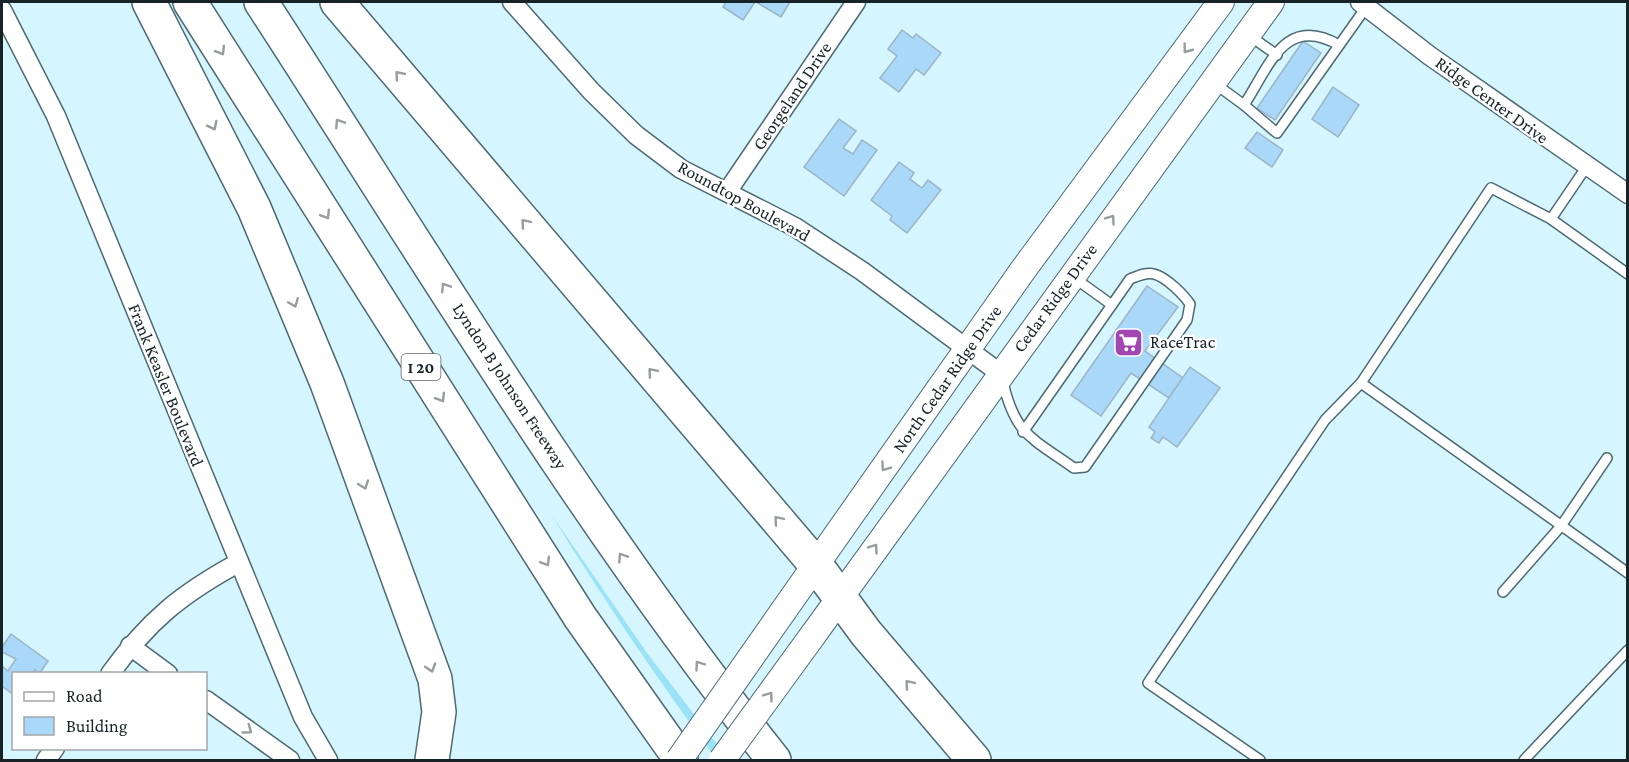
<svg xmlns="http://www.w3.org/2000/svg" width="1629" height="762" font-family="'Crimson Pro',serif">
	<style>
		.green { fill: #9ae2f7 }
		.building { fill: #aad8f8; stroke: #9cb4c5; stroke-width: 1.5 }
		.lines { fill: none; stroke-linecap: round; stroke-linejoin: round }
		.lane-casing { stroke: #4d6972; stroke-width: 12 }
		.street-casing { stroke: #4d6972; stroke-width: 21 }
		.secondary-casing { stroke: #4d6972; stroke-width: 28 }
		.highway-casing { stroke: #4d6972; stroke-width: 36 }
		.lane { stroke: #fff; stroke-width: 9 }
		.street { stroke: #fff; stroke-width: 18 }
		.secondary { stroke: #fff; stroke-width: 26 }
		.highway { stroke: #fff; stroke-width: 33 }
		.secondary-bridge-casing { stroke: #4d6972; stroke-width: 28; stroke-linecap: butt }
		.secondary-bridge { stroke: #fff; stroke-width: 26 }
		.oneway { stroke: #979c9e }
		.labels { text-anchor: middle; stroke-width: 4.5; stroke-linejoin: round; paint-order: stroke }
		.shield { fill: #fff; stroke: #5d6568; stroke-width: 1.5 }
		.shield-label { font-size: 16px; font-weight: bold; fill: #172327 }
		.street-label { font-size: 18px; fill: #172327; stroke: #fff }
		.poi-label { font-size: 18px; fill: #172327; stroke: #fff; text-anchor: start }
	</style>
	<rect width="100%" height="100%" fill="#d5f5ff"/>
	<path class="green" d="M 551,514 L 647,653 L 729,760 L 717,760 C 658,680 603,599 551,514 Z"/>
	<g class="building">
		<path d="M 726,2 L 755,2 L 743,20 L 723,7 Z"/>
		<path d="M 756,2 L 790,2 L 781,17 Z"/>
		<path d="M 902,30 L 913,38 L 916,34 L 941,53 L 924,75 L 916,69 L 899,92 L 880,78 L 897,56 L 888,49 Z"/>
		<path d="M 1303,41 L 1321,53 L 1275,120 L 1257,108 Z"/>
		<path d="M 1333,87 L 1359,105 L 1338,137 L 1312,119 Z"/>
		<path d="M 839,119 L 856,131 L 843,148 L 853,154 L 862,140 L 877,150 L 844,196 L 804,167 Z"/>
		<path d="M 1257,132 L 1283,150 L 1272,167 L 1245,148 Z"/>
		<path d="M 899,162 L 914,173 L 910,179 L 922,188 L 928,180 L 941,190 L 907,233 L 890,220 L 892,216 L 871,200 Z"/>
		<path d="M 1147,286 L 1178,307 L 1145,351 L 1183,378 L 1169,398 L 1131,373 L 1101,416 L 1071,395 Z"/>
		<path d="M 1190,367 L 1220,388 L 1177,447 L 1163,437 L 1159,443 L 1151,438 L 1155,432 L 1149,427 Z"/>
		<path d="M 11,634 L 48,661 L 40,673 L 35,670 L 32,674 L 14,674 L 14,695 L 2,686 L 2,666 L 8,671 L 16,659 L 2,652 L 2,647 Z"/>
	</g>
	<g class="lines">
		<defs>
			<g id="lane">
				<path d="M 1250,36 L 1277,55"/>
				<path d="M 1214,83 L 1244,105 C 1270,65 1285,14 1339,45"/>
				<path d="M 1244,105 L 1277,133 L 1367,6"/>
				<path d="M 1551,219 L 1587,166"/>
				<path d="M 1628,274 L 1551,219 L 1491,188 L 1361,383 L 1628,573"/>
				<path d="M 1073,277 L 1112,305"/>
				<path d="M 1003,382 C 1015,435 1032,438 1074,468 L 1085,467 L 1187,320 L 1190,304 C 1183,294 1166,277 1154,274 C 1146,272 1138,276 1130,279 L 1023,432"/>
				<path d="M 1503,592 L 1561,526 L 1607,458"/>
				<path d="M 1260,760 L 1148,683 L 1325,420 L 1361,383"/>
				<path d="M 1524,760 L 1628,650"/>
			</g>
			<g id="street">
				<path d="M 512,2 L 591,91 L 636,135 L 681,169 L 795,227 L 862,271 L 1001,374"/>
				<path d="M 1360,2 L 1430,56 L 1628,194"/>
				<path d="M 2,10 L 56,116 L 303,717 L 328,760"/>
				<path d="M 727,192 L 856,2"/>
				<path d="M 130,646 L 168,674"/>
				<path d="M 110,674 C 148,621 181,594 238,563"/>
				<path d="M 206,700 L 290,760"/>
				<path d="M 46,760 L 55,748"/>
			</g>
			<g id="secondary">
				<path d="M 784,610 L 1023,270 L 1221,2"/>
				<path d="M 813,635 L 1271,2"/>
			</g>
			<g id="highway">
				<path d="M 149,2 L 254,208 L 327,383 L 435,679 L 439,712 L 432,760"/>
				<path d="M 190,2 L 580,617 L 681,760"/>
				<path d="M 261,2 C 427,258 584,521 774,760"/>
				<path d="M 337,2 L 816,565 L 866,633 L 974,760"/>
			</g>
		</defs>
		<use href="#lane" class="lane-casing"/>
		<use href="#street" class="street-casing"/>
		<use href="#secondary" class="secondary-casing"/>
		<use href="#highway" class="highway-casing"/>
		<use href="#lane" class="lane"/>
		<use href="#street" class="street"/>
		<use href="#secondary" class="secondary"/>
		<use href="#highway" class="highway"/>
		<defs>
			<g id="secondary-bridge">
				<path d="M 679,760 L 784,610"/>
				<path d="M 722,760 L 813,635"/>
			</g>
		</defs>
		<use href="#secondary-bridge" class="secondary-bridge-casing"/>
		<use href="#secondary-bridge" class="secondary-bridge"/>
	</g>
	<defs><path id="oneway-chevron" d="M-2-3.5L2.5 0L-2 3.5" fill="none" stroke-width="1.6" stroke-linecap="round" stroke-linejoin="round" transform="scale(1.5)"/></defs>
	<g class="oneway">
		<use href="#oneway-chevron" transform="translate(1187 49) rotate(127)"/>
		<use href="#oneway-chevron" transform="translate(221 51) rotate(58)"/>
		<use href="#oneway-chevron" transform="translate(399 75) rotate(-130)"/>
		<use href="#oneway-chevron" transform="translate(339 123) rotate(-123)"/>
		<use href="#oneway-chevron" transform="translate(213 126) rotate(63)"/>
		<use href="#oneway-chevron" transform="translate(326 215) rotate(58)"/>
		<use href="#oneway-chevron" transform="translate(1111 219) rotate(-54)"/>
		<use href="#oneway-chevron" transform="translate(525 223) rotate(-130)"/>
		<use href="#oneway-chevron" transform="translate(445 287) rotate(-123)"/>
		<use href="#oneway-chevron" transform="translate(294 303) rotate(68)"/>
		<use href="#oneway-chevron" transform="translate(652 372) rotate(-130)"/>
		<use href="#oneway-chevron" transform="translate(441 398) rotate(58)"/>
		<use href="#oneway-chevron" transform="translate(885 467) rotate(125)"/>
		<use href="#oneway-chevron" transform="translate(364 485) rotate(70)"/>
		<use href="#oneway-chevron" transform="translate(778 520) rotate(-130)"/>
		<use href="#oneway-chevron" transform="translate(874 548) rotate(-54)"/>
		<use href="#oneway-chevron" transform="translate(622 557) rotate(-124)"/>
		<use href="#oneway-chevron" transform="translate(546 562) rotate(58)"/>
		<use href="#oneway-chevron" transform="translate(699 665) rotate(-126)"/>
		<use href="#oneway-chevron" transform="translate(431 668) rotate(72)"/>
		<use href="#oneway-chevron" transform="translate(909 684) rotate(-130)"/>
		<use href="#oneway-chevron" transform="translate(769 696) rotate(-54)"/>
		<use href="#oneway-chevron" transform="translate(248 730) rotate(36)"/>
	</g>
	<defs>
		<symbol id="supermarket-square" viewBox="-11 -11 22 22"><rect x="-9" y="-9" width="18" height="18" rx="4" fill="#a247b2" stroke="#fff"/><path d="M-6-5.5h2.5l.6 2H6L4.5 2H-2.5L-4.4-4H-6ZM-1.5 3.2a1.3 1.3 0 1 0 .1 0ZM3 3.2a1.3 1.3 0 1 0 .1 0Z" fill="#fff"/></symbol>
	</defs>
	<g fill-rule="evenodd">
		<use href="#supermarket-square" x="1112" y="326" width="33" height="33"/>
	</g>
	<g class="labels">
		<rect class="shield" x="401.5" y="354" width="39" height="26" rx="4.5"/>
		<g class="shield-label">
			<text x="421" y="373">I 20</text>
		</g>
		<g class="street-label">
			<text transform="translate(792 96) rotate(-56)" y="6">Georgeland Drive</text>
			<text transform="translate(1492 100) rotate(36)" y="6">Ridge Center Drive</text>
			<text transform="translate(744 201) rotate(29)" y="6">Roundtop Boulevard</text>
			<text transform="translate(1055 298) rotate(-54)" y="6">Cedar Ridge Drive</text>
			<text transform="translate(947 379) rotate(-55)" y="6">North Cedar Ridge Drive</text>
			<text transform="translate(166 385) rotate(68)" y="6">Frank Keasler Boulevard</text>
			<text transform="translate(510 386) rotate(57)" y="6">Lyndon B Johnson Freeway</text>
		</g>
		<g class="poi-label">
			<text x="1150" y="348">RaceTrac</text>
		</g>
	</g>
	<rect width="1629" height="762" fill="none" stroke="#172327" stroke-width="6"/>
	<rect x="12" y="672" width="195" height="78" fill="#ffffff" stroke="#a2a7a9" stroke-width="1.5"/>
	<rect x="24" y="692" width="30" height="9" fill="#ffffff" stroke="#a2a7a9" stroke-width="1.5"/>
	<text x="66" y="702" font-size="18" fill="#172327">Road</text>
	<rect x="24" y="717" width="30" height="18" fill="#aad8f8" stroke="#a2a7a9" stroke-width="1.5"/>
	<text x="66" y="732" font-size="18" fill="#172327">Building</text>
</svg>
